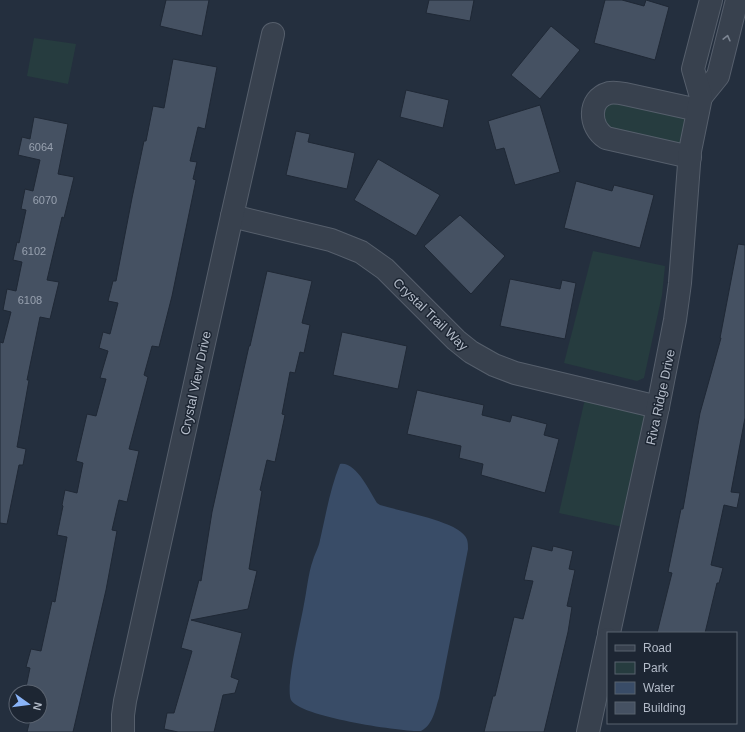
<svg xmlns="http://www.w3.org/2000/svg" width="745" height="732" font-family="Helvetica,sans-serif">
	<style>
		.green { fill: #263c3f }
		.water { fill: #394c67 }
		.building { fill: #455162; stroke: #1f2835 }
		.lines { fill: none; stroke-linecap: round; stroke-linejoin: round }
		.minor-casing { stroke: #565f6c; stroke-width: 24 }
		.minor { stroke: #38414e; stroke-width: 22 }
		.oneway { stroke: #7c8592 }
		.labels { text-anchor: middle; stroke-width: 3; stroke-linejoin: round; paint-order: stroke }
		.number-label { font-size: 11px; fill: #98a1af }
		.street-label { font-size: 13px; fill: #b4bcc9; stroke: #1d2633 }
	</style>
	<rect width="100%" height="100%" fill="#242f3e"/>
	<g class="green">
		<path d="M 34,38 L 76,44 L 68,84 L 27,76 Z"/>
		<path d="M 597,101 L 698,110 L 690,151 L 615,140 L 593,111 Z"/>
		<path d="M 593,251 L 665,266 L 662,295 L 644,378 L 637,381 L 564,363 Z"/>
		<path d="M 587,390 L 658,407 L 632,529 L 559,513 Z"/>
	</g>
	<path class="water" d="M 340,464 C 356,461 370,492 377,503 L 380,505 C 399,511 455,521 465,536 C 468,540 468,544 468,549 L 439,698 C 435,710 433,725 421,731 C 403,732 300,717 291,700 C 285,687 301,622 304,604 C 307,590 308,574 313,560 C 315,553 319,547 320,540 C 326,514 330,489 340,464 Z"/>
	<g class="building">
		<path d="M 166,0 L 209,0 L 202,36 L 160,26 Z"/>
		<path d="M 429,0 L 474,0 L 470,21 L 426,13 Z"/>
		<path d="M 605,0 L 622,0 L 644,6 L 646,0 L 669,7 L 655,60 L 594,43 Z"/>
		<path d="M 551,26 L 580,50 L 540,99 L 511,75 Z"/>
		<path d="M 173,59 L 217,67 L 205,129 L 198,127 L 190,161 L 197,162 L 193,179 L 196,180 L 172,296 L 159,347 L 152,346 L 144,375 L 148,377 L 129,449 L 139,451 L 127,502 L 119,500 L 112,530 L 117,531 L 106,590 L 73,732 L 27,732 L 31,716 L 40,716 L 40,692 L 25,692 L 30,668 L 26,667 L 31,649 L 41,651 L 52,601 L 55,602 L 67,537 L 57,535 L 63,506 L 62,505 L 65,490 L 77,493 L 83,463 L 76,461 L 87,414 L 96,416 L 106,379 L 100,378 L 108,351 L 99,348 L 103,332 L 110,334 L 118,303 L 108,301 L 113,281 L 116,281 L 132,198 L 144,141 L 146,141 L 153,106 L 164,108 Z"/>
		<path d="M 406,90 L 449,100 L 443,128 L 400,117 Z"/>
		<path d="M 540,105 L 560,172 L 515,185 L 504,148 L 496,150 L 488,121 Z"/>
		<path d="M 34,117 L 68,124 L 58,174 L 74,177 L 64,218 L 62,217 L 47,280 L 59,282 L 50,319 L 40,317 L 27,380 L 29,380 L 17,447 L 26,449 L 23,465 L 19,465 L 7,524 L 0,523 L 0,342 L 3,343 L 11,312 L 3,310 L 7,289 L 16,291 L 22,262 L 13,260 L 17,242 L 19,243 L 26,210 L 21,209 L 25,189 L 33,191 L 40,160 L 18,155 L 22,137 L 30,139 Z"/>
		<path d="M 296,131 L 310,134 L 308,142 L 355,153 L 347,189 L 286,175 Z"/>
		<path d="M 378,159 L 440,195 L 416,236 L 354,200 Z"/>
		<path d="M 576,181 L 612,191 L 614,185 L 654,195 L 640,248 L 564,228 Z"/>
		<path d="M 460,215 L 505,256 L 471,294 L 424,246 Z"/>
		<path d="M 738,244 L 745,245 L 745,418 L 731,492 L 740,493 L 737,508 L 724,505 L 711,565 L 723,568 L 719,583 L 717,583 L 705,633 L 657,633 L 672,573 L 668,572 L 681,509 L 683,509 L 700,413 L 721,338 L 720,338 Z"/>
		<path d="M 267,271 L 312,281 L 302,323 L 310,325 L 304,353 L 300,352 L 295,373 L 290,372 L 282,414 L 285,415 L 275,462 L 267,460 L 260,490 L 262,491 L 249,569 L 257,571 L 248,609 L 191,620 L 242,633 L 231,677 L 239,680 L 235,693 L 223,695 L 214,732 L 178,732 L 164,729 L 167,713 L 174,713 L 192,651 L 181,648 L 199,580 L 201,581 L 212,512 L 249,346 L 250,346 Z"/>
		<path d="M 510,279 L 560,289 L 562,280 L 576,283 L 565,339 L 500,326 Z"/>
		<path d="M 342,332 L 407,346 L 398,389 L 333,375 Z"/>
		<path d="M 417,390 L 484,405 L 482,415 L 510,422 L 512,415 L 547,424 L 544,435 L 559,439 L 545,493 L 481,475 L 483,464 L 459,458 L 461,446 L 407,434 Z"/>
		<path d="M 532,546 L 552,551 L 553,546 L 573,551 L 569,569 L 575,570 L 567,606 L 572,607 L 568,632 L 544,732 L 484,732 L 493,696 L 495,696 L 514,617 L 523,619 L 533,581 L 524,580 Z"/>
	</g>
	<g class="lines">
		<defs>
			<g id="minor">
				<path d="M 701,97 L 718,76 L 737,0"/>
				<path d="M 690,157 L 606,138 C 589,127 587,99 609,93 C 614,92 620,93 625,94 L 698,110"/>
				<path d="M 232,216 L 331,240 L 361,252 L 385,269 L 456,340 L 471,352 L 494,365 L 515,373 L 658,407"/>
				<path d="M 609,633 L 658,407 L 675,320 L 680,283 L 690,151 L 701,97 L 693,69 L 711,0"/>
				<path d="M 123,732 L 123,715 L 125,701 L 232,216 L 273,34"/>
				<path d="M 588,732 L 608,639"/>
			</g>
		</defs>
		<use href="#minor" class="minor-casing"/>
		<use href="#minor" class="minor"/>
	</g>
	<defs><path id="oneway-chevron" d="M-2-3.5L2.5 0L-2 3.5" fill="none" stroke-width="1.6" stroke-linecap="round" stroke-linejoin="round"/></defs>
	<use class="oneway" href="#oneway-chevron" transform="translate(727 38) rotate(-76)"/>
	<g class="labels">
		<g class="number-label">
			<text x="41" y="151">6064</text>
			<text x="45" y="204">6070</text>
			<text x="34" y="255">6102</text>
			<text x="30" y="304">6108</text>
		</g>
		<g class="street-label">
			<text transform="translate(431 314) rotate(44)" y="5">Crystal Trail Way</text>
			<text transform="translate(195 383) rotate(-78)" y="5">Crystal View Drive</text>
			<text transform="translate(660 397) rotate(-78)" y="5">Riva Ridge Drive</text>
		</g>
	</g>
	<rect x="607" y="632" width="130" height="92" fill="#1d2633" stroke="#59626f"/>
	<rect x="615" y="645" width="20" height="6" fill="#38414e" stroke="#59626f"/>
	<text x="643" y="652" font-size="12" fill="#b4bcc9">Road</text>
	<rect x="615" y="662" width="20" height="12" fill="#263c3f" stroke="#59626f"/>
	<text x="643" y="672" font-size="12" fill="#b4bcc9">Park</text>
	<rect x="615" y="682" width="20" height="12" fill="#394c67" stroke="#59626f"/>
	<text x="643" y="692" font-size="12" fill="#b4bcc9">Water</text>
	<rect x="615" y="702" width="20" height="12" fill="#455162" stroke="#59626f"/>
	<text x="643" y="712" font-size="12" fill="#b4bcc9">Building</text>
	<g transform="translate(28 704) rotate(104)"><circle r="19" fill="#1d2633" stroke="#59626f"/>
	<path d="M0-3L7 15L0 10L-7 15Z" fill="#8ab4f8"/>
	<text y="-6" font-size="11" font-weight="bold" text-anchor="middle" fill="#b4bcc9">N</text>
	</g>
</svg>
